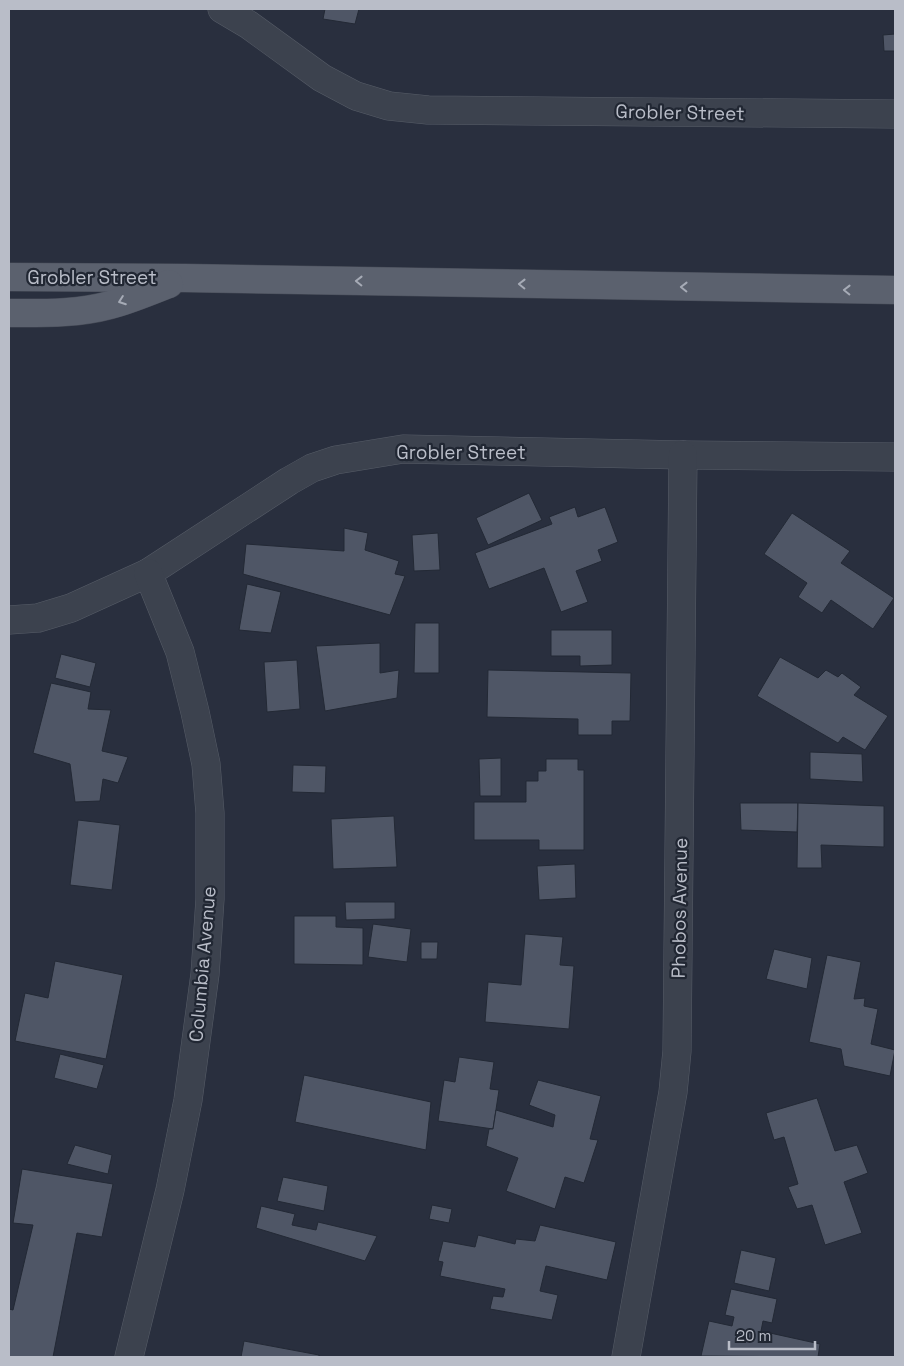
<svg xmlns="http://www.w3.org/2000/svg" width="904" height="1366" font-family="'Space Grotesk',sans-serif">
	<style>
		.building { fill: #4f5666; stroke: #232935 }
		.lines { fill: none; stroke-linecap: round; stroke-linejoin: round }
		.minor-casing { stroke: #575d68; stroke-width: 29 }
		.major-casing { stroke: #464b57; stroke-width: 29 }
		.minor { stroke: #3c424e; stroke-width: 28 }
		.major { stroke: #5b616e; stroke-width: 28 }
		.oneway { stroke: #a6abb6 }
		.labels { text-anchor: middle; stroke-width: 4.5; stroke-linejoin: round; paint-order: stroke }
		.street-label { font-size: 19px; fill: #b9bdc8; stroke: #212733 }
	</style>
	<rect width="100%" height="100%" fill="#292f3e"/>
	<g class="building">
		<path d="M 325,9 L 359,9 L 355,24 L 323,19 Z"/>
		<path d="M 895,34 L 895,51 L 884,51 L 883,35 Z"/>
		<path d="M 529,493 L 542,520 L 488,545 L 476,518 Z"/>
		<path d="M 575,507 L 578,517 L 605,507 L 618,542 L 598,550 L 602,561 L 576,571 L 588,602 L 561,612 L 544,568 L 489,589 L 475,553 L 552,524 L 549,517 Z"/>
		<path d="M 792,513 L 850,551 L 841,563 L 894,598 L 873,629 L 831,600 L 822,613 L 798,597 L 807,583 L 764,554 Z"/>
		<path d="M 344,528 L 368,533 L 365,550 L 399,561 L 395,574 L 405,576 L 390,615 L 243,574 L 246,544 L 344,551 Z"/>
		<path d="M 438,533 L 440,570 L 414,571 L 412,535 Z"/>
		<path d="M 247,584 L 281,592 L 271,633 L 239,630 Z"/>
		<path d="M 415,623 L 439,623 L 439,673 L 414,673 Z"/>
		<path d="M 551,630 L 612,630 L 612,665 L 580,666 L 580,656 L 551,656 Z"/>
		<path d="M 380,643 L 380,673 L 399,670 L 397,698 L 325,711 L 316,646 Z"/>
		<path d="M 61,654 L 96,663 L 90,687 L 55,678 Z"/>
		<path d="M 780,657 L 818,678 L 826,670 L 838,677 L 842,673 L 861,687 L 854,695 L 888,716 L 865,750 L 843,737 L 838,743 L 757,696 Z"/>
		<path d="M 297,660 L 300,709 L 267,712 L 264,662 Z"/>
		<path d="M 488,670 L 631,673 L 630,721 L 612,721 L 612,735 L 578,735 L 578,719 L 487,717 Z"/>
		<path d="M 51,683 L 91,692 L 88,709 L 111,710 L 102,751 L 128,757 L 118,783 L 103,779 L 100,801 L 75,802 L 70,764 L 33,753 Z"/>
		<path d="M 810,752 L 862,754 L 863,782 L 810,779 Z"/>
		<path d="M 501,758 L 501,796 L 480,796 L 479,759 Z"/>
		<path d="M 546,759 L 578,759 L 578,770 L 584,770 L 584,850 L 539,850 L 539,840 L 474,840 L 474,802 L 526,802 L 526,781 L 538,781 L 538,771 L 546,771 Z"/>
		<path d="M 293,765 L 326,766 L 325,793 L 292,792 Z"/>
		<path d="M 740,803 L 798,803 L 797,832 L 741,830 Z"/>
		<path d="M 798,803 L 884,806 L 884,847 L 821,845 L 822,868 L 797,868 Z"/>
		<path d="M 394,816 L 397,867 L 333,869 L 331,819 Z"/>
		<path d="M 78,820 L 120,825 L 112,890 L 70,885 Z"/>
		<path d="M 575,864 L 576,898 L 539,900 L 537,866 Z"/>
		<path d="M 345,902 L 395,902 L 395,919 L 346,920 Z"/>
		<path d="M 294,916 L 336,916 L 336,927 L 363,928 L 363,965 L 294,964 Z"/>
		<path d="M 373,924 L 411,929 L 407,962 L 368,957 Z"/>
		<path d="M 525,934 L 563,937 L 560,965 L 574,966 L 569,1029 L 485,1022 L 488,982 L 521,985 Z"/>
		<path d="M 421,942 L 438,942 L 437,959 L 421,959 Z"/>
		<path d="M 774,949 L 812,958 L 807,989 L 766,979 Z"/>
		<path d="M 827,955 L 861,962 L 854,999 L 865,998 L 864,1006 L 878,1009 L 871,1044 L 895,1050 L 890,1076 L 844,1066 L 841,1049 L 809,1042 Z"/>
		<path d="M 55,961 L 123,975 L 106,1059 L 15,1041 L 25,993 L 48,998 Z"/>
		<path d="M 60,1054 L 104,1065 L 97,1089 L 54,1078 Z"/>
		<path d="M 459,1057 L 494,1062 L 490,1089 L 499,1090 L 493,1129 L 438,1121 L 444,1080 L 455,1082 Z"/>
		<path d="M 304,1075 L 431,1102 L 426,1150 L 295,1122 Z"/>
		<path d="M 538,1080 L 601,1096 L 590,1139 L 598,1140 L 584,1183 L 565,1177 L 555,1209 L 506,1191 L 518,1158 L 486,1146 L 489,1129 L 493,1129 L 496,1110 L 553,1127 L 555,1115 L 529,1105 Z"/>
		<path d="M 817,1098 L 835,1151 L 857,1145 L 868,1173 L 844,1182 L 862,1233 L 825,1245 L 812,1205 L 797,1209 L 788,1187 L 798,1184 L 784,1137 L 774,1140 L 766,1113 Z"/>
		<path d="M 75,1145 L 112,1155 L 108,1174 L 67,1164 Z"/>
		<path d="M 22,1169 L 113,1184 L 102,1237 L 77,1233 L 53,1357 L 9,1357 L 9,1309 L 13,1310 L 33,1225 L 13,1223 Z"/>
		<path d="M 283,1177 L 328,1186 L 324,1211 L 277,1201 Z"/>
		<path d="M 432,1205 L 452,1209 L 449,1223 L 429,1219 Z"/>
		<path d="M 261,1206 L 295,1214 L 292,1225 L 316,1230 L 318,1222 L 377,1236 L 365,1261 L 256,1228 Z"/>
		<path d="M 540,1225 L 616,1242 L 607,1280 L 546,1266 L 540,1291 L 558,1295 L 552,1320 L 490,1309 L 493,1296 L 503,1297 L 505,1289 L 440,1276 L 443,1262 L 438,1261 L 443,1241 L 475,1247 L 478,1235 L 515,1244 L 516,1239 L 535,1241 Z"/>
		<path d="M 741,1250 L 776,1258 L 769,1291 L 734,1283 Z"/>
		<path d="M 731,1289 L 777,1299 L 772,1323 L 763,1321 L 761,1331 L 820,1344 L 818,1357 L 701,1356 L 709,1321 L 732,1326 L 734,1317 L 725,1315 Z"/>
		<path d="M 244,1341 L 319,1355 L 319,1357 L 241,1357 Z"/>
	</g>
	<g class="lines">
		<defs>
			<g id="minor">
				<path d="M 222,9 L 249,25 L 322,78 L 356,96 L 389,106 L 428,110 L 895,114"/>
				<path d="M 9,620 L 38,618 L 71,608 L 148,573 L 289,481 L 312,468 L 336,460 L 403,449 L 683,455 L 895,457"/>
				<path d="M 129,1357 L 170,1190 L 188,1100 L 205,974 L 210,899 L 210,813 L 206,764 L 195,712 L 180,652 L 148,573"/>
				<path d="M 626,1357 L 673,1092 L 677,1051 L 683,455"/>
			</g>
			<g id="major">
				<path d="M 9,277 L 185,278 L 895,290"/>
				<path d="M 9,313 C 43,313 77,314 110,305 C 130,300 150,291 169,284"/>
			</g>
		</defs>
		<use href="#minor" class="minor-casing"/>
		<use href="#major" class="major-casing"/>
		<use href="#minor" class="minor"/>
		<use href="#major" class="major"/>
	</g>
	<defs><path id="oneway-chevron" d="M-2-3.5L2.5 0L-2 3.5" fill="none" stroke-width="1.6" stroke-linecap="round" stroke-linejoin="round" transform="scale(1.25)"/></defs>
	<g class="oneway">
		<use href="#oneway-chevron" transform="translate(359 281) rotate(-179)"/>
		<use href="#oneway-chevron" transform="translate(522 284) rotate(-179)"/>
		<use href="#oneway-chevron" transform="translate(684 287) rotate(-179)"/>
		<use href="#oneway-chevron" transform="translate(847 290) rotate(-179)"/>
		<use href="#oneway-chevron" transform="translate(122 301) rotate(160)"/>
	</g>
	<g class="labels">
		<g class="street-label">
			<text transform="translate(680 112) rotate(1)" y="7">Grobler Street</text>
			<text x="92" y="284">Grobler Street</text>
			<text x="461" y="459">Grobler Street</text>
			<text transform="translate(679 908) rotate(-89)" y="7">Phobos Avenue</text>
			<text transform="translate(202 964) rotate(-85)" y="7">Columbia Avenue</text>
		</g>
	</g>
	<rect width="904" height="1366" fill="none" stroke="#b9bdc8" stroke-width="20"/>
	<path d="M729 1341v8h86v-8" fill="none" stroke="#b9bdc8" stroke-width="2.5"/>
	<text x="736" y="1341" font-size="15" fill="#b9bdc8" stroke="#212733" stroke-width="4" paint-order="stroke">20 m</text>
</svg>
